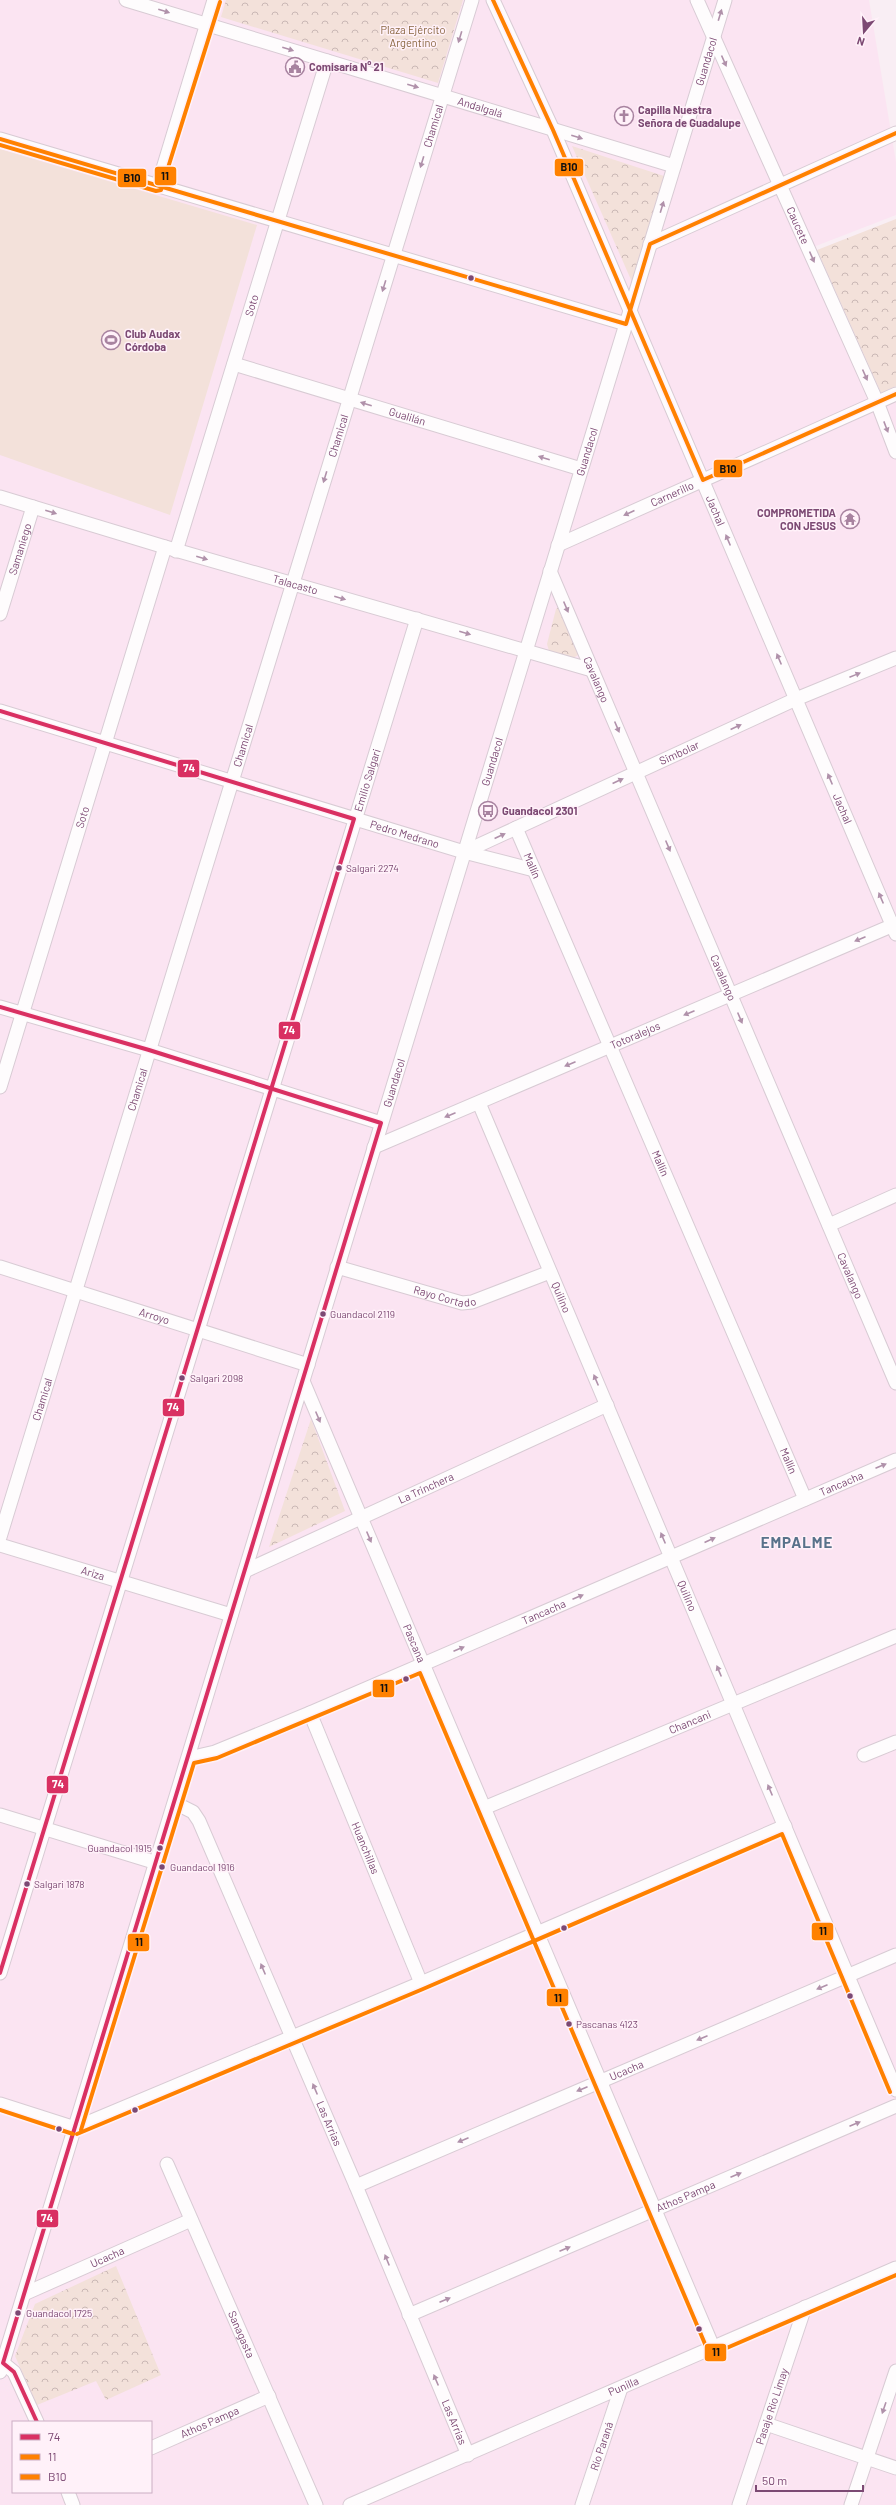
<svg xmlns="http://www.w3.org/2000/svg" width="896" height="2505" font-family="Barlow,sans-serif">
	<style>
		.residential { fill: #fbe4f2; fill-rule: evenodd }
		.park { fill: url(#park-crowns) }
		.pitch { fill: #f3e1da }
		.lines { fill: none; stroke-linecap: round; stroke-linejoin: round }
		.street-casing { stroke: #d8cbd4; stroke-width: 15 }
		.street { stroke: #fefcfd; stroke-width: 13 }
		.bus-1-casing { stroke: #fff1f9; stroke-width: 7 }
		.bus-2-casing { stroke: #fff1f9; stroke-width: 7 }
		.bus-3-casing { stroke: #fff1f9; stroke-width: 7 }
		.bus-1 { stroke: #d93062; stroke-width: 4 }
		.bus-2 { stroke: #ff8100; stroke-width: 4 }
		.bus-3 { stroke: #ff8100; stroke-width: 4 }
		.oneway { fill: #b091aa }
		.bus-dot { fill: #7c4973; stroke: #fff1f9; stroke-width: 1.5 }
		.labels { text-anchor: middle; stroke-width: 3; stroke-linejoin: round; paint-order: stroke }
		.bus-label { font-size: 10px; fill: #7c4973; stroke: #fff1f9; text-anchor: start }
		.park-label { font-size: 11px; fill: #8a6741; stroke: #fff1f9 }
		.street-label { font-size: 11px; fill: #7c4973; stroke: #fff1f9 }
		.poi-label { font-size: 11px; font-weight: bold; fill: #7c4973; stroke: #fff1f9; text-anchor: start }
		.district-label { font-size: 15px; font-weight: bold; letter-spacing: 1px; fill: #58728a; stroke: #fff1f9 }
		.line-badge { stroke: #fff1f9; stroke-width: 1.5 }
		.badge-label { font-size: 11px; text-anchor: middle; font-weight: bold; fill: #fff }
		.pale-badge-label { font-size: 11px; text-anchor: middle; font-weight: bold; fill: #111 }
	</style>
	<defs>
		<pattern id="park-crowns" width="20" height="18" patternUnits="userSpaceOnUse"><rect width="20" height="18" fill="#f3e1da"/><path d="M2 6a3 3 0 1 1 6 0M12 15a3 3 0 1 1 6 0" fill="none" stroke="#cab8b5"/></pattern>
	</defs>
	<rect width="100%" height="100%" fill="#f9eef4"/>
	<path class="residential" d="M 0,0 L 869,0 L 896,162 L 896,215 L 803,251 L 875,408 L 896,400 L 896,2505 L 0,2505 ZM 13,2422 L 151,2422 L 151,2492 L 13,2492 Z"/>
	<g class="park">
		<path d="M 226,0 L 463,0 L 438,83 L 221,17 Z"/>
		<path d="M 572,146 L 664,176 L 632,282 Z"/>
		<path d="M 896,219 L 896,386 L 881,393 L 817,250 Z"/>
		<path d="M 560,606 L 580,654 L 573,658 L 549,651 L 547,644 L 556,609 Z"/>
		<path d="M 311,1419 L 345,1511 L 269,1547 Z"/>
		<path d="M 116,2266 L 161,2375 L 106,2400 L 96,2381 L 37,2405 L 15,2356 L 35,2304 Z"/>
	</g>
	<path class="pitch" d="M 0,149 L 257,225 L 170,515 L 0,455 Z"/>
	<g class="lines">
		<defs>
			<g id="street">
				<path id="s1" d="M 126,0 L 674,166"/>
				<path id="s2" d="M 493,0 L 553,130 L 896,934"/>
				<path id="s3" d="M 697,0 L 877,402 L 896,452"/>
				<path d="M 0,139 L 626,324"/>
				<path d="M 158,185 L 214,0"/>
				<path d="M 650,244 L 896,133"/>
				<path id="s4" d="M 234,364 L 581,469"/>
				<path id="s5" d="M 0,497 L 165,547 L 592,670"/>
				<path id="s6" d="M 558,545 L 896,394"/>
				<path id="s7" d="M 176,551 L 327,61"/>
				<path id="s8" d="M 550,571 L 896,1383"/>
				<path id="s9" d="M 0,614 L 33,507"/>
				<path id="s10" d="M 0,711 L 464,852 L 534,870"/>
				<path id="s11" d="M 516,828 L 805,1499"/>
				<path id="s12" d="M 464,852 L 796,699 L 896,658"/>
				<path d="M 0,1007 L 149,1050 L 381,1123"/>
				<path id="s13" d="M 0,1087 L 165,547"/>
				<path id="s14" d="M 479,1103 L 896,2090"/>
				<path id="s15" d="M 374,1147 L 896,924"/>
				<path d="M 829,1225 L 896,1195"/>
				<path id="s16" d="M 0,1267 L 308,1365"/>
				<path id="s17" d="M 337,1267 L 462,1303 L 472,1302 L 550,1272"/>
				<path id="s18" d="M 303,1381 L 713,2347"/>
				<path id="s19" d="M 0,1537 L 472,0"/>
				<path id="s20" d="M 0,1545 L 231,1615"/>
				<path id="s21" d="M 245,1571 L 607,1405"/>
				<path id="s22" d="M 310,1713 L 421,1983"/>
				<path d="M 864,1755 L 896,1742"/>
				<path id="s23" d="M 189,1758 L 215,1752 L 310,1713 L 896,1460"/>
				<path id="s24" d="M 175,1803 L 193,1812 L 199,1821 L 356,2186 L 468,2455"/>
				<path id="s25" d="M 484,1808 L 896,1636"/>
				<path d="M 0,1815 L 157,1863"/>
				<path id="s26" d="M 0,1973 L 417,619"/>
				<path d="M 0,2104 L 75,2128"/>
				<path d="M 75,2128 L 421,1983 L 785,1826"/>
				<path id="s27" d="M 167,2164 L 316,2505"/>
				<path id="s28" d="M 356,2186 L 896,1955"/>
				<path id="s29" d="M 24,2294 L 191,2220"/>
				<path id="s30" d="M 409,2315 L 896,2106"/>
				<path d="M 3,2363 L 14,2372 L 37,2422"/>
				<path id="s31" d="M 0,2372 L 725,0"/>
				<path d="M 766,2424 L 896,2468"/>
				<path id="s32" d="M 151,2448 L 269,2396"/>
				<path d="M 68,2492 L 73,2505"/>
				<path id="s33" d="M 350,2505 L 896,2268"/>
				<path id="s34" d="M 582,2505 L 621,2388"/>
				<path id="s35" d="M 739,2505 L 805,2307"/>
				<path d="M 851,2505 L 896,2371"/>
			</g>
		</defs>
		<use href="#street" class="street-casing"/>
		<use href="#street" class="street"/>
		<defs>
			<g id="bus-1">
				<path d="M 0,711 L 354,819 L 0,1973"/>
				<path d="M 0,1007 L 149,1050 L 381,1123 L 3,2363 L 14,2372 L 37,2422"/>
			</g>
			<g id="bus-2">
				<path d="M 0,145 L 156,191 L 161,190 L 220,2"/>
				<path d="M 0,2110 L 73,2134"/>
				<path d="M 81,2130 L 194,1763 L 217,1758 L 420,1673 L 708,2351 L 715,2353 L 896,2275"/>
				<path d="M 77,2134 L 423,1989 L 782,1834 L 890,2092"/>
			</g>
			<g id="bus-3">
				<path d="M 493,0 L 553,130 L 703,480 L 896,394"/>
				<path d="M 0,139 L 626,324 L 650,244 L 896,133"/>
			</g>
		</defs>
		<use href="#bus-1" class="bus-1-casing"/>
		<use href="#bus-2" class="bus-2-casing"/>
		<use href="#bus-3" class="bus-3-casing"/>
		<use href="#bus-1" class="bus-1"/>
		<use href="#bus-2" class="bus-2"/>
		<use href="#bus-3" class="bus-3"/>
	</g>
	<defs><path id="oneway-solid" d="M-6-.8H1V-3.2L6.5 0L1 3.2V.8H-6Z"/></defs>
	<g class="oneway">
		<use href="#oneway-solid" transform="translate(164 11) rotate(17)"/>
		<use href="#oneway-solid" transform="translate(720 15) rotate(-73)"/>
		<use href="#oneway-solid" transform="translate(460 37) rotate(107)"/>
		<use href="#oneway-solid" transform="translate(288 49) rotate(17)"/>
		<use href="#oneway-solid" transform="translate(724 61) rotate(66)"/>
		<use href="#oneway-solid" transform="translate(413 86) rotate(16)"/>
		<use href="#oneway-solid" transform="translate(577 137) rotate(17)"/>
		<use href="#oneway-solid" transform="translate(422 162) rotate(107)"/>
		<use href="#oneway-solid" transform="translate(662 207) rotate(-73)"/>
		<use href="#oneway-solid" transform="translate(812 257) rotate(66)"/>
		<use href="#oneway-solid" transform="translate(384 286) rotate(107)"/>
		<use href="#oneway-solid" transform="translate(865 375) rotate(66)"/>
		<use href="#oneway-solid" transform="translate(366 404) rotate(-163)"/>
		<use href="#oneway-solid" transform="translate(886 427) rotate(69)"/>
		<use href="#oneway-solid" transform="translate(544 458) rotate(-163)"/>
		<use href="#oneway-solid" transform="translate(325 477) rotate(107)"/>
		<use href="#oneway-solid" transform="translate(51 512) rotate(17)"/>
		<use href="#oneway-solid" transform="translate(629 513) rotate(156)"/>
		<use href="#oneway-solid" transform="translate(728 540) rotate(-113)"/>
		<use href="#oneway-solid" transform="translate(202 558) rotate(16)"/>
		<use href="#oneway-solid" transform="translate(340 598) rotate(16)"/>
		<use href="#oneway-solid" transform="translate(566 607) rotate(67)"/>
		<use href="#oneway-solid" transform="translate(465 633) rotate(16)"/>
		<use href="#oneway-solid" transform="translate(779 659) rotate(-113)"/>
		<use href="#oneway-solid" transform="translate(855 675) rotate(-22)"/>
		<use href="#oneway-solid" transform="translate(617 727) rotate(67)"/>
		<use href="#oneway-solid" transform="translate(736 727) rotate(-25)"/>
		<use href="#oneway-solid" transform="translate(830 779) rotate(-113)"/>
		<use href="#oneway-solid" transform="translate(618 781) rotate(-25)"/>
		<use href="#oneway-solid" transform="translate(500 836) rotate(-25)"/>
		<use href="#oneway-solid" transform="translate(668 846) rotate(67)"/>
		<use href="#oneway-solid" transform="translate(881 898) rotate(-113)"/>
		<use href="#oneway-solid" transform="translate(860 939) rotate(157)"/>
		<use href="#oneway-solid" transform="translate(689 1013) rotate(157)"/>
		<use href="#oneway-solid" transform="translate(740 1018) rotate(67)"/>
		<use href="#oneway-solid" transform="translate(570 1064) rotate(157)"/>
		<use href="#oneway-solid" transform="translate(450 1115) rotate(157)"/>
		<use href="#oneway-solid" transform="translate(596 1380) rotate(-113)"/>
		<use href="#oneway-solid" transform="translate(318 1417) rotate(67)"/>
		<use href="#oneway-solid" transform="translate(881 1466) rotate(-23)"/>
		<use href="#oneway-solid" transform="translate(369 1537) rotate(67)"/>
		<use href="#oneway-solid" transform="translate(663 1538) rotate(-113)"/>
		<use href="#oneway-solid" transform="translate(710 1540) rotate(-24)"/>
		<use href="#oneway-solid" transform="translate(578 1597) rotate(-23)"/>
		<use href="#oneway-solid" transform="translate(459 1649) rotate(-23)"/>
		<use href="#oneway-solid" transform="translate(719 1671) rotate(-113)"/>
		<use href="#oneway-solid" transform="translate(770 1790) rotate(-113)"/>
		<use href="#oneway-solid" transform="translate(263 1969) rotate(-113)"/>
		<use href="#oneway-solid" transform="translate(822 1987) rotate(157)"/>
		<use href="#oneway-solid" transform="translate(702 2038) rotate(157)"/>
		<use href="#oneway-solid" transform="translate(315 2089) rotate(-113)"/>
		<use href="#oneway-solid" transform="translate(582 2089) rotate(157)"/>
		<use href="#oneway-solid" transform="translate(855 2124) rotate(-23)"/>
		<use href="#oneway-solid" transform="translate(463 2140) rotate(157)"/>
		<use href="#oneway-solid" transform="translate(736 2175) rotate(-23)"/>
		<use href="#oneway-solid" transform="translate(565 2249) rotate(-23)"/>
		<use href="#oneway-solid" transform="translate(387 2260) rotate(-112)"/>
		<use href="#oneway-solid" transform="translate(445 2300) rotate(-23)"/>
		<use href="#oneway-solid" transform="translate(436 2380) rotate(-113)"/>
		<use href="#oneway-solid" transform="translate(884 2408) rotate(109)"/>
	</g>
	<defs>
		<symbol id="civic-ring" viewBox="-11 -11 22 22"><circle r="9.5" fill="#fff1f9" stroke="#a883a0" stroke-width="1.5"/><path d="M-.6-6.5H3V-4.5H.6V-3L4-1V1h2V6H-6V1h2V-1L-.6-3ZM-1.2 2.5V6h2.4V2.5Z" fill="#a883a0"/></symbol>
		<symbol id="church-ring" viewBox="-11 -11 22 22"><circle r="9.5" fill="#fff1f9" stroke="#a883a0" stroke-width="1.5"/><path d="M-1.2-6h2.4v3.5h3.3v2.4h-3.3V6h-2.4V-.1h-3.3v-2.4h3.3Z" fill="#a883a0"/></symbol>
		<symbol id="stadium-ring" viewBox="-11 -11 22 22"><circle r="9.5" fill="#fff1f9" stroke="#a883a0" stroke-width="1.5"/><path d="M0-5a6.5 5 0 1 0 0 10a6.5 5 0 1 0 0-10ZM-3.5-1.8h7v3.6h-7Z" fill="#a883a0"/></symbol>
		<symbol id="temple-ring" viewBox="-11 -11 22 22"><circle r="9.5" fill="#fff1f9" stroke="#a883a0" stroke-width="1.5"/><path d="M0-6L5-2H3V0L6.5 2.5H4V6H1.5V3h-3V6H-4V2.5H-6.5L-3 0V-2H-5Z" fill="#a883a0"/></symbol>
		<symbol id="bus-ring" viewBox="-11 -11 22 22"><circle r="9.5" fill="#fff1f9" stroke="#a883a0" stroke-width="1.5"/><path d="M-5-6H5V4H4V6H2V4H-2V6H-4V4H-5ZM-3.5-4V0h7V-4ZM-3.5 1.2v1.5H-2V1.2ZM2 1.2v1.5H3.5V1.2Z" fill="#a883a0"/></symbol>
	</defs>
	<g fill-rule="evenodd">
		<use href="#civic-ring" x="284" y="56" width="22" height="22"/>
		<use href="#church-ring" x="613" y="105" width="22" height="22"/>
		<use href="#stadium-ring" x="100" y="329" width="22" height="22"/>
		<use href="#temple-ring" x="839" y="508" width="22" height="22"/>
		<use href="#bus-ring" x="477" y="800" width="22" height="22"/>
	</g>
	<g class="bus-dot">
		<circle cx="471" cy="278" r="3.5"/>
		<circle cx="339" cy="868" r="3.5"/>
		<circle cx="323" cy="1314" r="3.5"/>
		<circle cx="182" cy="1378" r="3.5"/>
		<circle cx="406" cy="1679" r="3.5"/>
		<circle cx="160" cy="1848" r="3.5"/>
		<circle cx="162" cy="1867" r="3.5"/>
		<circle cx="27" cy="1884" r="3.5"/>
		<circle cx="564" cy="1928" r="3.5"/>
		<circle cx="850" cy="1996" r="3.5"/>
		<circle cx="569" cy="2024" r="3.5"/>
		<circle cx="135" cy="2110" r="3.5"/>
		<circle cx="59" cy="2129" r="3.5"/>
		<circle cx="18" cy="2313" r="3.5"/>
		<circle cx="699" cy="2329" r="3.5"/>
	</g>
	<g class="labels">
		<g class="bus-label">
			<text x="346" y="872">Salgari 2274</text>
			<text x="330" y="1318">Guandacol 2119</text>
			<text x="190" y="1382">Salgari 2098</text>
			<text x="152" y="1852" text-anchor="end">Guandacol 1915</text>
			<text x="170" y="1871">Guandacol 1916</text>
			<text x="34" y="1888">Salgari 1878</text>
			<text x="576" y="2028">Pascanas 4123</text>
			<text x="26" y="2317">Guandacol 1725</text>
		</g>
		<g class="park-label">
			<text x="413" y="34">Plaza Ejército<tspan x="413" dy="13">Argentino</tspan></text>
		</g>
		<g class="street-label">
			<text dy="4" stroke="none"><textPath href="#s31" startOffset="2416">Guandacol</textPath></text>
			<text dy="4" stroke="none"><textPath href="#s1" startOffset="370">Andalgalá</textPath></text>
			<text dy="4" stroke="none"><textPath href="#s19" startOffset="1476">Chamical</textPath></text>
			<text dy="4" stroke="none"><textPath href="#s3" startOffset="247">Caucete</textPath></text>
			<text dy="4" stroke="none"><textPath href="#s7" startOffset="257">Soto</textPath></text>
			<text dy="4" stroke="none"><textPath href="#s4" startOffset="181">Gualilán</textPath></text>
			<text dy="4" stroke="none"><textPath href="#s19" startOffset="1152">Chamical</textPath></text>
			<text dy="4" stroke="none"><textPath href="#s31" startOffset="2008">Guandacol</textPath></text>
			<text dy="4" stroke="none"><textPath href="#s6" startOffset="125">Carnerillo</textPath></text>
			<text dy="4" stroke="none"><textPath href="#s2" startOffset="557">Jachal</textPath></text>
			<text dy="4" stroke="none"><textPath href="#s9" startOffset="68">Samaniego</textPath></text>
			<text dy="4" stroke="none"><textPath href="#s5" startOffset="308">Talacasto</textPath></text>
			<text dy="4" stroke="none"><textPath href="#s8" startOffset="118">Cavalango</textPath></text>
			<text dy="4" stroke="none"><textPath href="#s19" startOffset="828">Chamical</textPath></text>
			<text dy="4" stroke="none"><textPath href="#s12" startOffset="237">Simbolar</textPath></text>
			<text dy="4" stroke="none"><textPath href="#s31" startOffset="1684">Guandacol</textPath></text>
			<text dy="4" stroke="none"><textPath href="#s26" startOffset="1248">Emilio Salgari</textPath></text>
			<text dy="4" stroke="none"><textPath href="#s2" startOffset="881">Jachal</textPath></text>
			<text dy="4" stroke="none"><textPath href="#s13" startOffset="282">Soto</textPath></text>
			<text dy="4" stroke="none"><textPath href="#s10" startOffset="423">Pedro Medrano</textPath></text>
			<text dy="4" stroke="none"><textPath href="#s11" startOffset="41">Mallín</textPath></text>
			<text dy="4" stroke="none"><textPath href="#s8" startOffset="442">Cavalango</textPath></text>
			<text dy="4" stroke="none"><textPath href="#s15" startOffset="284">Totoralejos</textPath></text>
			<text dy="4" stroke="none"><textPath href="#s31" startOffset="1348">Guandacol</textPath></text>
			<text dy="4" stroke="none"><textPath href="#s19" startOffset="468">Chamical</textPath></text>
			<text dy="4" stroke="none"><textPath href="#s11" startOffset="365">Mallín</textPath></text>
			<text dy="4" stroke="none"><textPath href="#s8" startOffset="766">Cavalango</textPath></text>
			<text dy="4" stroke="none"><textPath href="#s17" startOffset="112">Rayo Cortado</textPath></text>
			<text dy="4" stroke="none"><textPath href="#s14" startOffset="211">Quilino</textPath></text>
			<text dy="4" stroke="none"><textPath href="#s16" startOffset="162">Arroyo</textPath></text>
			<text dy="4" stroke="none"><textPath href="#s19" startOffset="144">Chamical</textPath></text>
			<text dy="4" stroke="none"><textPath href="#s11" startOffset="689">Mallín</textPath></text>
			<text dy="4" stroke="none"><textPath href="#s23" startOffset="708">Tancacha</textPath></text>
			<text dy="4" stroke="none"><textPath href="#s21" startOffset="199">La Trinchera</textPath></text>
			<text dy="4" stroke="none"><textPath href="#s20" startOffset="97">Ariza</textPath></text>
			<text dy="4" stroke="none"><textPath href="#s14" startOffset="535">Quilino</textPath></text>
			<text dy="4" stroke="none"><textPath href="#s23" startOffset="384">Tancacha</textPath></text>
			<text dy="4" stroke="none"><textPath href="#s18" startOffset="285">Pascana</textPath></text>
			<text dy="4" stroke="none"><textPath href="#s25" startOffset="223">Chancani</textPath></text>
			<text dy="4" stroke="none"><textPath href="#s22" startOffset="146">Huanchillas</textPath></text>
			<text dy="4" stroke="none"><textPath href="#s28" startOffset="294">Ucacha</textPath></text>
			<text dy="4" stroke="none"><textPath href="#s24" startOffset="360">Las Arrias</textPath></text>
			<text dy="4" stroke="none"><textPath href="#s30" startOffset="301">Athos Pampa</textPath></text>
			<text dy="4" stroke="none"><textPath href="#s29" startOffset="91">Ucacha</textPath></text>
			<text dy="4" stroke="none"><textPath href="#s27" startOffset="186">Sanagasta</textPath></text>
			<text dy="4" stroke="none"><textPath href="#s33" startOffset="298">Punilla</textPath></text>
			<text dy="4" stroke="none"><textPath href="#s35" startOffset="104">Pasaje Río Limay</textPath></text>
			<text dy="4" stroke="none"><textPath href="#s32" startOffset="64">Athos Pampa</textPath></text>
			<text dy="4" stroke="none"><textPath href="#s24" startOffset="684">Las Arrias</textPath></text>
			<text dy="4" stroke="none"><textPath href="#s34" startOffset="62">Río Paraná</textPath></text>
		</g>
		<g class="poi-label">
			<text x="309" y="71">Comisaría N° 21</text>
			<text x="638" y="114">Capilla Nuestra<tspan x="638" dy="13">Señora de Guadalupe</tspan></text>
			<text x="125" y="338">Club Audax<tspan x="125" dy="13">Córdoba</tspan></text>
			<text x="836" y="517" text-anchor="end">COMPROMETIDA<tspan x="836" dy="13">CON JESUS</tspan></text>
			<text x="502" y="815">Guandacol 2301</text>
		</g>
		<g class="district-label">
			<text x="797" y="1548">EMPALME</text>
		</g>
	</g>
	<g class="line-badge">
		<rect x="554" y="158" width="30" height="19" rx="4" fill="#ff8100"/>
		<rect x="154" y="166" width="23" height="20" rx="4" fill="#ff8100"/>
		<rect x="117" y="168" width="30" height="20" rx="4" fill="#ff8100"/>
		<rect x="713" y="459" width="30" height="19" rx="4" fill="#ff8100"/>
		<rect x="177" y="759" width="23" height="19" rx="4" fill="#d93062"/>
		<rect x="278" y="1021" width="23" height="19" rx="4" fill="#d93062"/>
		<rect x="162" y="1398" width="23" height="19" rx="4" fill="#d93062"/>
		<rect x="372" y="1679" width="23" height="19" rx="4" fill="#ff8100"/>
		<rect x="46" y="1775" width="23" height="19" rx="4" fill="#d93062"/>
		<rect x="811" y="1922" width="23" height="19" rx="4" fill="#ff8100"/>
		<rect x="127" y="1933" width="23" height="19" rx="4" fill="#ff8100"/>
		<rect x="546" y="1988" width="23" height="19" rx="4" fill="#ff8100"/>
		<rect x="36" y="2209" width="23" height="19" rx="4" fill="#d93062"/>
		<rect x="704" y="2343" width="23" height="19" rx="4" fill="#ff8100"/>
	</g>
	<g class="badge-label">
		<text x="189" y="772">74</text>
		<text x="289" y="1034">74</text>
		<text x="173" y="1411">74</text>
		<text x="58" y="1788">74</text>
		<text x="47" y="2222">74</text>
	</g>
	<g class="pale-badge-label">
		<text x="569" y="171">B10</text>
		<text x="165" y="180">11</text>
		<text x="132" y="182">B10</text>
		<text x="728" y="473">B10</text>
		<text x="384" y="1692">11</text>
		<text x="823" y="1935">11</text>
		<text x="139" y="1946">11</text>
		<text x="558" y="2002">11</text>
		<text x="716" y="2356">11</text>
	</g>
	<rect x="12" y="2421" width="140" height="72" fill="#fff1f9" stroke="#cbaec3"/>
	<rect x="20" y="2434" width="20" height="6" fill="#d93062" stroke="#cbaec3"/>
	<text x="48" y="2441" font-size="12" fill="#7c4973">74</text>
	<rect x="20" y="2454" width="20" height="6" fill="#ff8100" stroke="#cbaec3"/>
	<text x="48" y="2461" font-size="12" fill="#7c4973">11</text>
	<rect x="20" y="2474" width="20" height="6" fill="#ff8100" stroke="#cbaec3"/>
	<text x="48" y="2481" font-size="12" fill="#7c4973">B10</text>
	<g transform="translate(864 32) rotate(198)" stroke="#fff1f9" stroke-width="3" paint-order="stroke">
	<path d="M0-3L7 15L0 10L-7 15Z" fill="#7c4973"/>
	<text y="-6" font-size="11" font-weight="bold" text-anchor="middle" fill="#7c4973">N</text>
	</g>
	<path d="M756 2485v6h107v-6" fill="none" stroke="#7c4973" stroke-width="2"/>
	<text x="762" y="2485" font-size="12" fill="#7c4973" stroke="#fff1f9" stroke-width="3" paint-order="stroke">50 m</text>
</svg>
